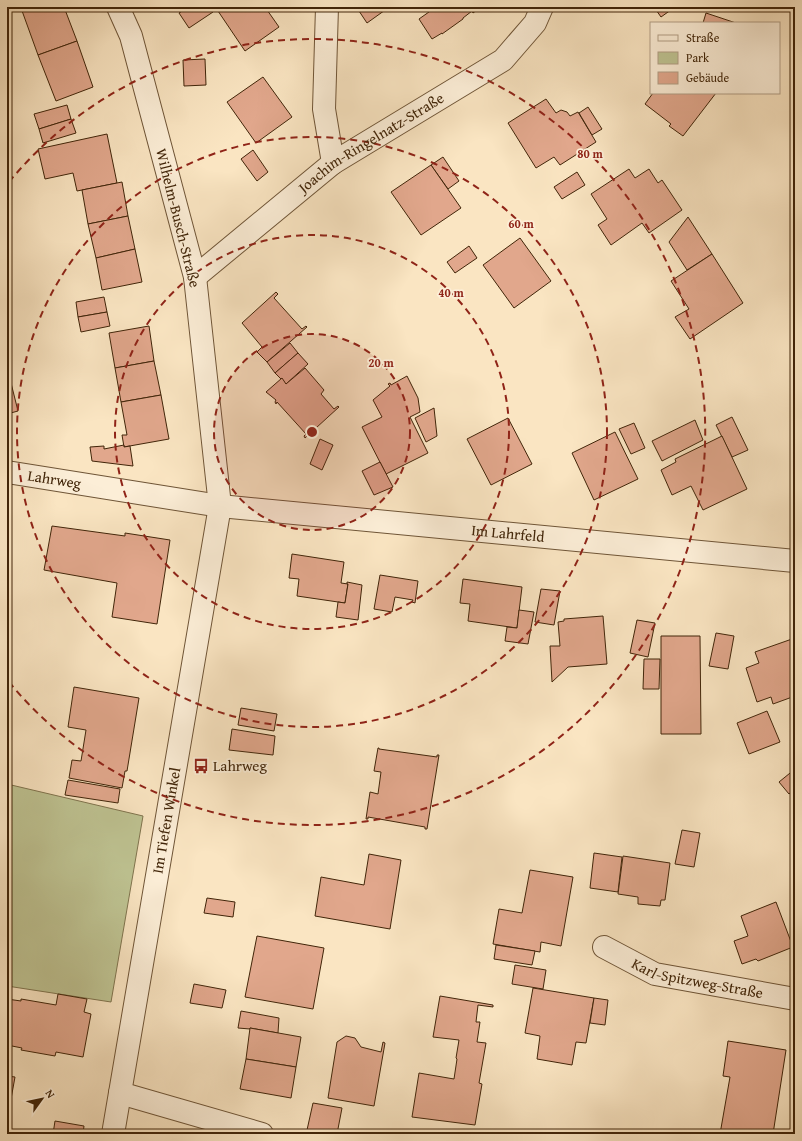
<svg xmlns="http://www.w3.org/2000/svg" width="802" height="1141" font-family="'Gentium Book Plus',serif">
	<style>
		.green { fill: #bfc493; stroke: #80744e }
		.building { fill: #e1a78c; stroke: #412509 }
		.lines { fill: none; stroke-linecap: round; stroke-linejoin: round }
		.minor-casing { stroke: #6f5537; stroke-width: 24 }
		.minor { stroke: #fceed7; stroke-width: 22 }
		.ring { fill: none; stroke: #8f2418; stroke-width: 2; stroke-dasharray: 7 5 }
		.labels { text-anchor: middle; stroke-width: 3.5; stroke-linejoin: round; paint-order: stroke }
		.street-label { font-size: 15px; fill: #412509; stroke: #fceed7 }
		.poi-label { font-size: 15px; fill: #412509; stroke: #fceed7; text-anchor: start }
		.centre { fill: #8f2418; stroke: #fceed7; stroke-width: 2 }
		.ring-label { font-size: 12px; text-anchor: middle; font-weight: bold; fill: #8f2418; stroke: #fceed7; stroke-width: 3.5; stroke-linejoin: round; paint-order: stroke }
	</style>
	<rect width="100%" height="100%" fill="#fae5c2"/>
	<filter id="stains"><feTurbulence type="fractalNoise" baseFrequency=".005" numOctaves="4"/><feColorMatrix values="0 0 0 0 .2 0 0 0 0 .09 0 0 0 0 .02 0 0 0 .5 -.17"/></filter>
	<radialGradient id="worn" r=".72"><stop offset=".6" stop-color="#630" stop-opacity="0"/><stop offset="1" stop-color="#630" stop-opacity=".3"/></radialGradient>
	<path class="green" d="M 7,784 L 143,816 L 111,1002 L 7,986 Z"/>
	<g class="building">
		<path d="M 23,7 L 64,7 L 77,41 L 38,55 L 21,8 Z"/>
		<path d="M 189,7 L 210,7 L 213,12 L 189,28 L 179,13 Z"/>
		<path d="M 224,7 L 265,7 L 279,27 L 245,51 L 218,11 Z"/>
		<path d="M 365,7 L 387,7 L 388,8 L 367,23 L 359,11 Z"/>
		<path d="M 436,7 L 481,7 L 473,13 L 472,11 L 463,18 L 463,19 L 442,34 L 442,33 L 432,39 L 419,19 Z"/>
		<path d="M 654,7 L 675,7 L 661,17 Z"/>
		<path d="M 706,13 L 736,23 L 703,23 Z"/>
		<path d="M 77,41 L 93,87 L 56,101 L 38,55 Z"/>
		<path d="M 205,59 L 206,85 L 184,86 L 183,60 Z"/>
		<path d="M 263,77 L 292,117 L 256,143 L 227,102 Z"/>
		<path d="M 653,93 L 716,93 L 683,136 L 669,126 L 671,124 L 645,104 Z"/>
		<path d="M 546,99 L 556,113 L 561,110 L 567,112 L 570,116 L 578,112 L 596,142 L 560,165 L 554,157 L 536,168 L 508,123 Z"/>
		<path d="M 67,105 L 71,119 L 39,129 L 34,114 Z"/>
		<path d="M 588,107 L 602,129 L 592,135 L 579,113 Z"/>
		<path d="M 71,119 L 76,133 L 43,143 L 39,129 Z"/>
		<path d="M 107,134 L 117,183 L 77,191 L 73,173 L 45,179 L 38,149 Z"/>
		<path d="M 253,150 L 268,172 L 257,181 L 241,159 Z"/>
		<path d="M 443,157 L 459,181 L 448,189 L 431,165 Z"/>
		<path d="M 431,165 L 461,208 L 421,235 L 391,192 Z"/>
		<path d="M 629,169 L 635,178 L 649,169 L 658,183 L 662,180 L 682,210 L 649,233 L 642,223 L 611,245 L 598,225 L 607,219 L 591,194 Z"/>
		<path d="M 577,172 L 585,185 L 562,199 L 554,187 Z"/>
		<path d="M 122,182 L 128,216 L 88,224 L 82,190 Z"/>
		<path d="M 128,216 L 135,249 L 96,258 L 88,224 Z"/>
		<path d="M 688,217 L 712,254 L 687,270 L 669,242 Z"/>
		<path d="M 520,238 L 551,281 L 514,308 L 483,265 Z"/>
		<path d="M 469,246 L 477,258 L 455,273 L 447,262 Z"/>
		<path d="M 135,249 L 142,282 L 102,290 L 96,258 Z"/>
		<path d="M 712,254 L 743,303 L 690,339 L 675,317 L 689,309 L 671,281 Z"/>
		<path d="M 276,292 L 278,294 L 274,298 L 302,329 L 306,326 L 307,327 L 267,362 L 257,352 L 262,347 L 242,323 Z"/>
		<path d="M 104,297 L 107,312 L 78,317 L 76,302 Z"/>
		<path d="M 107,312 L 110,326 L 81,332 L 78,317 Z"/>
		<path d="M 149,326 L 154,361 L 115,368 L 109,333 Z"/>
		<path d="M 290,343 L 298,353 L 275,373 L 267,362 Z"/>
		<path d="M 298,353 L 308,364 L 286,384 L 275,373 Z"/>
		<path d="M 154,361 L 161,395 L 121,402 L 115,368 Z"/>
		<path d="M 305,368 L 324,390 L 321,394 L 334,409 L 338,406 L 339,407 L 305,438 L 304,436 L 306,434 L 277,402 L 276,404 L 275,402 L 276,400 L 266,392 L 282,378 L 286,384 Z"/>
		<path d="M 7,372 L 9,380 L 10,379 L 18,411 L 7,414 Z"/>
		<path d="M 407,376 L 418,398 L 420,412 L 410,417 L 428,453 L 386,474 L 362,427 L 382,417 L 373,400 L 390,386 L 388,384 L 390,383 L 391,385 Z"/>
		<path d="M 161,395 L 169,439 L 124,447 L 122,435 L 127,435 L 121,402 Z"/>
		<path d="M 434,408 L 437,436 L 426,442 L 415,418 Z"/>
		<path d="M 732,417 L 748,450 L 732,457 L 716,425 Z"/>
		<path d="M 508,418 L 532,464 L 491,485 L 467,439 Z"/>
		<path d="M 695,420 L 703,440 L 662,461 L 652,441 Z"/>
		<path d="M 634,423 L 645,448 L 631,454 L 619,429 Z"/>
		<path d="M 615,432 L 638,479 L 594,500 L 572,453 Z"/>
		<path d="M 722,436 L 747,489 L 703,510 L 691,486 L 672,495 L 661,470 L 676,462 L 675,459 Z"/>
		<path d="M 320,439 L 333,445 L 322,470 L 310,464 Z"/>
		<path d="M 124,445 L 124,447 L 130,446 L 133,466 L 92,461 L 90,447 L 104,446 L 104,449 Z"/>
		<path d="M 380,462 L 393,487 L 374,495 L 362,471 Z"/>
		<path d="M 52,526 L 125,536 L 125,533 L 170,540 L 157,624 L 112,617 L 117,583 L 44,570 Z"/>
		<path d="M 292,554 L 344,562 L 341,583 L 348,584 L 345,603 L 297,596 L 299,579 L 289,578 Z"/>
		<path d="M 380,575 L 418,581 L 415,603 L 412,602 L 413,600 L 395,597 L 392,612 L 374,609 Z"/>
		<path d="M 463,579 L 522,587 L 517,628 L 468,621 L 470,604 L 460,603 Z"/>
		<path d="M 347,582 L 362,585 L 358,620 L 336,617 L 338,602 L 345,603 L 348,584 L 347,584 Z"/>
		<path d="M 541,589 L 560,591 L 554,625 L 535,622 Z"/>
		<path d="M 519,610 L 534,612 L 528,644 L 505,641 L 507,627 L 517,628 Z"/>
		<path d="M 603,616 L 607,664 L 568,667 L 552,682 L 550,646 L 560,646 L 558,622 L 564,621 L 564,619 Z"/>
		<path d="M 637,620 L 655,623 L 648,657 L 630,653 Z"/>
		<path d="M 716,633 L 734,636 L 728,669 L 709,666 Z"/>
		<path d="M 661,636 L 700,636 L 701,734 L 661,734 Z"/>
		<path d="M 792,639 L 795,648 L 795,696 L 773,704 L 771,697 L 757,702 L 746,668 L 759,663 L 755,652 Z"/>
		<path d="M 644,659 L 660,659 L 659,689 L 643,689 Z"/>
		<path d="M 74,687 L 139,698 L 127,771 L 125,771 L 122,788 L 69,778 L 72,760 L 81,761 L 86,730 L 68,727 Z"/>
		<path d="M 241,708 L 277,714 L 274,731 L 238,725 Z"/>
		<path d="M 767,711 L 780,742 L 749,754 L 737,723 Z"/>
		<path d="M 232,729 L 275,736 L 273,755 L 229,750 Z"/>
		<path d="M 378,748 L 379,748 L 379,749 L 437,757 L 437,755 L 439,755 L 427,829 L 425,829 L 425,827 L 368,817 L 368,819 L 366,819 L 370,792 L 378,794 L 381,772 L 374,771 Z"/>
		<path d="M 795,769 L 795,789 L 789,794 L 779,782 Z"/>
		<path d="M 68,780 L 120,789 L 118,803 L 65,795 Z"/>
		<path d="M 682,830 L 700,833 L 694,867 L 675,864 Z"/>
		<path d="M 594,853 L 622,857 L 618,892 L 590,888 Z"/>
		<path d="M 369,854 L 401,860 L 390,929 L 315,916 L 321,877 L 364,885 Z"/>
		<path d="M 623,856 L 670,863 L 665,900 L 661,900 L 660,906 L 638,904 L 638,897 L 618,894 Z"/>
		<path d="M 530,870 L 573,877 L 561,946 L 541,942 L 540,952 L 493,944 L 499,909 L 522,913 Z"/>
		<path d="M 207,898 L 235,902 L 233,917 L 204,913 Z"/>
		<path d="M 776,902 L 793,947 L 758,961 L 756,959 L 742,964 L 734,941 L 748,936 L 741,916 Z"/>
		<path d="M 257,936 L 324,948 L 313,1009 L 245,997 Z"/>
		<path d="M 496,945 L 535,951 L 532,965 L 494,959 Z"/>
		<path d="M 515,965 L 546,970 L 543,989 L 512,984 Z"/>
		<path d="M 194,984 L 226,990 L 222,1008 L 190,1003 Z"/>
		<path d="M 533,988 L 594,998 L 586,1043 L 576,1042 L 572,1065 L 537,1059 L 540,1036 L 525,1033 Z"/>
		<path d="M 58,994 L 87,999 L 84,1012 L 91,1014 L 83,1057 L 56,1052 L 55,1056 L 21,1050 L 22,1048 L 7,1045 L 7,999 L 21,1001 L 21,999 L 56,1005 Z"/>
		<path d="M 440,996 L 493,1005 L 493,1007 L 478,1005 L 476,1022 L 480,1022 L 477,1042 L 486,1043 L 479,1083 L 482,1084 L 475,1125 L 412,1117 L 419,1073 L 454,1079 L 457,1059 L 456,1058 L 459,1040 L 433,1037 Z"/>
		<path d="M 594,998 L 608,1000 L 605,1025 L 590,1023 Z"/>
		<path d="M 241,1011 L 279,1018 L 278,1033 L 250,1028 L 250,1029 L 238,1028 Z"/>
		<path d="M 250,1028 L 301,1037 L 296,1067 L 246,1059 Z"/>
		<path d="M 346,1036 L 355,1038 L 361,1047 L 381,1052 L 383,1042 L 385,1043 L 374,1106 L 328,1098 L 337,1042 Z"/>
		<path d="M 728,1041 L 786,1050 L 773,1134 L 720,1134 L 730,1077 L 723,1076 Z"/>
		<path d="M 246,1059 L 296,1067 L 291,1098 L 240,1089 Z"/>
		<path d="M 7,1076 L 15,1077 L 7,1121 Z"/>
		<path d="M 313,1103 L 342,1108 L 337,1134 L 325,1134 L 307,1130 Z"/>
		<path d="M 55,1121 L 84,1126 L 83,1134 L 53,1134 Z"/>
	</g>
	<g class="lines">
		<defs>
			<g id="minor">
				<path d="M 327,7 L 324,109 L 333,163"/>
				<path id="s1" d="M 195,277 L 333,163 L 503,60 L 535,23 L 542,7"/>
				<path id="s2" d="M 7,472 L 220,506 L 795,561"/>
				<path id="s3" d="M 604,947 L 655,974 L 795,999"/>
				<path d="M 120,1093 L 262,1134"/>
				<path id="s4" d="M 113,1134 L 220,506 L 195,277 L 131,36 L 118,7"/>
			</g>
		</defs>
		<use href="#minor" class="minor-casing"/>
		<use href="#minor" class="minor"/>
	</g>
	<circle cx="312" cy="432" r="98" fill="#8f2418" fill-opacity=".12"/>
	<g class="ring">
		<circle cx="312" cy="432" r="98"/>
		<circle cx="312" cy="432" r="197"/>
		<circle cx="312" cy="432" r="295"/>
		<path d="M9 182A393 393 0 1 1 9 682"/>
	</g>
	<defs>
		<symbol id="bus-bare" viewBox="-9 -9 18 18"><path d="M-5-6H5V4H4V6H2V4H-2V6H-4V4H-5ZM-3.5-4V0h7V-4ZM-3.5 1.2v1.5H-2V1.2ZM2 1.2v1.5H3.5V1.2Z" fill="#8f2418" stroke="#fceed7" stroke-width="2.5" paint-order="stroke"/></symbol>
	</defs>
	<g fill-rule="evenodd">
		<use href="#bus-bare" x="190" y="755" width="22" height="22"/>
	</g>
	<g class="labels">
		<g class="street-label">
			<text dy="5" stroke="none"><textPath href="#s1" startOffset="222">Joachim-Ringelnatz-Straße</textPath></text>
			<text transform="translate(178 218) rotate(76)" y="5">Wilhelm-Busch-Straße</text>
			<text dy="5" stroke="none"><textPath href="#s2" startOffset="48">Lahrweg</textPath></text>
			<text dy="5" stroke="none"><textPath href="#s2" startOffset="505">Im Lahrfeld</textPath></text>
			<text dy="5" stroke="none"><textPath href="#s4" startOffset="318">Im Tiefen Winkel</textPath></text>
			<text dy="5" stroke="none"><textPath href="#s3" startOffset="100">Karl-Spitzweg-Straße</textPath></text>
		</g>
		<g class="poi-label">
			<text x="213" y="771">Lahrweg</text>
		</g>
	</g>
	<circle cx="312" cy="432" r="6" class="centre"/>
	<g class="ring-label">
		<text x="590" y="158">80 m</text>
		<text x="521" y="228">60 m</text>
		<text x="451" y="297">40 m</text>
		<text x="381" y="367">20 m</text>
	</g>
	<rect width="802" height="1141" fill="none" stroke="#fae5c2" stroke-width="24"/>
	<rect x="8" y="8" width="786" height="1125" fill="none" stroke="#412509" stroke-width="2"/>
	<rect x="12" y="12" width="778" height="1117" fill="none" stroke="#412509"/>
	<rect x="650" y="22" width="130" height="72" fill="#fceed7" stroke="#b19e85"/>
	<rect x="658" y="35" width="20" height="6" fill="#fceed7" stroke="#b19e85"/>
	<text x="686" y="42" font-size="12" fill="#412509">Straße</text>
	<rect x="658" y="52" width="20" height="12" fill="#bfc493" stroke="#b19e85"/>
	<text x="686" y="62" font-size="12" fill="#412509">Park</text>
	<rect x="658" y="72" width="20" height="12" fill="#e1a78c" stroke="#b19e85"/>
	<text x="686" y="82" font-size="12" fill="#412509">Gebäude</text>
	<g transform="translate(42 1099) rotate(57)" stroke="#fceed7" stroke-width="3" paint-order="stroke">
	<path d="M0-3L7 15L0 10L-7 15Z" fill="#412509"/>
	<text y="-6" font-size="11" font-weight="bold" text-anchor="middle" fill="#412509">N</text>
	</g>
	<rect width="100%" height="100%" filter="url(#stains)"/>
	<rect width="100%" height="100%" fill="url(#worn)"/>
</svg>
